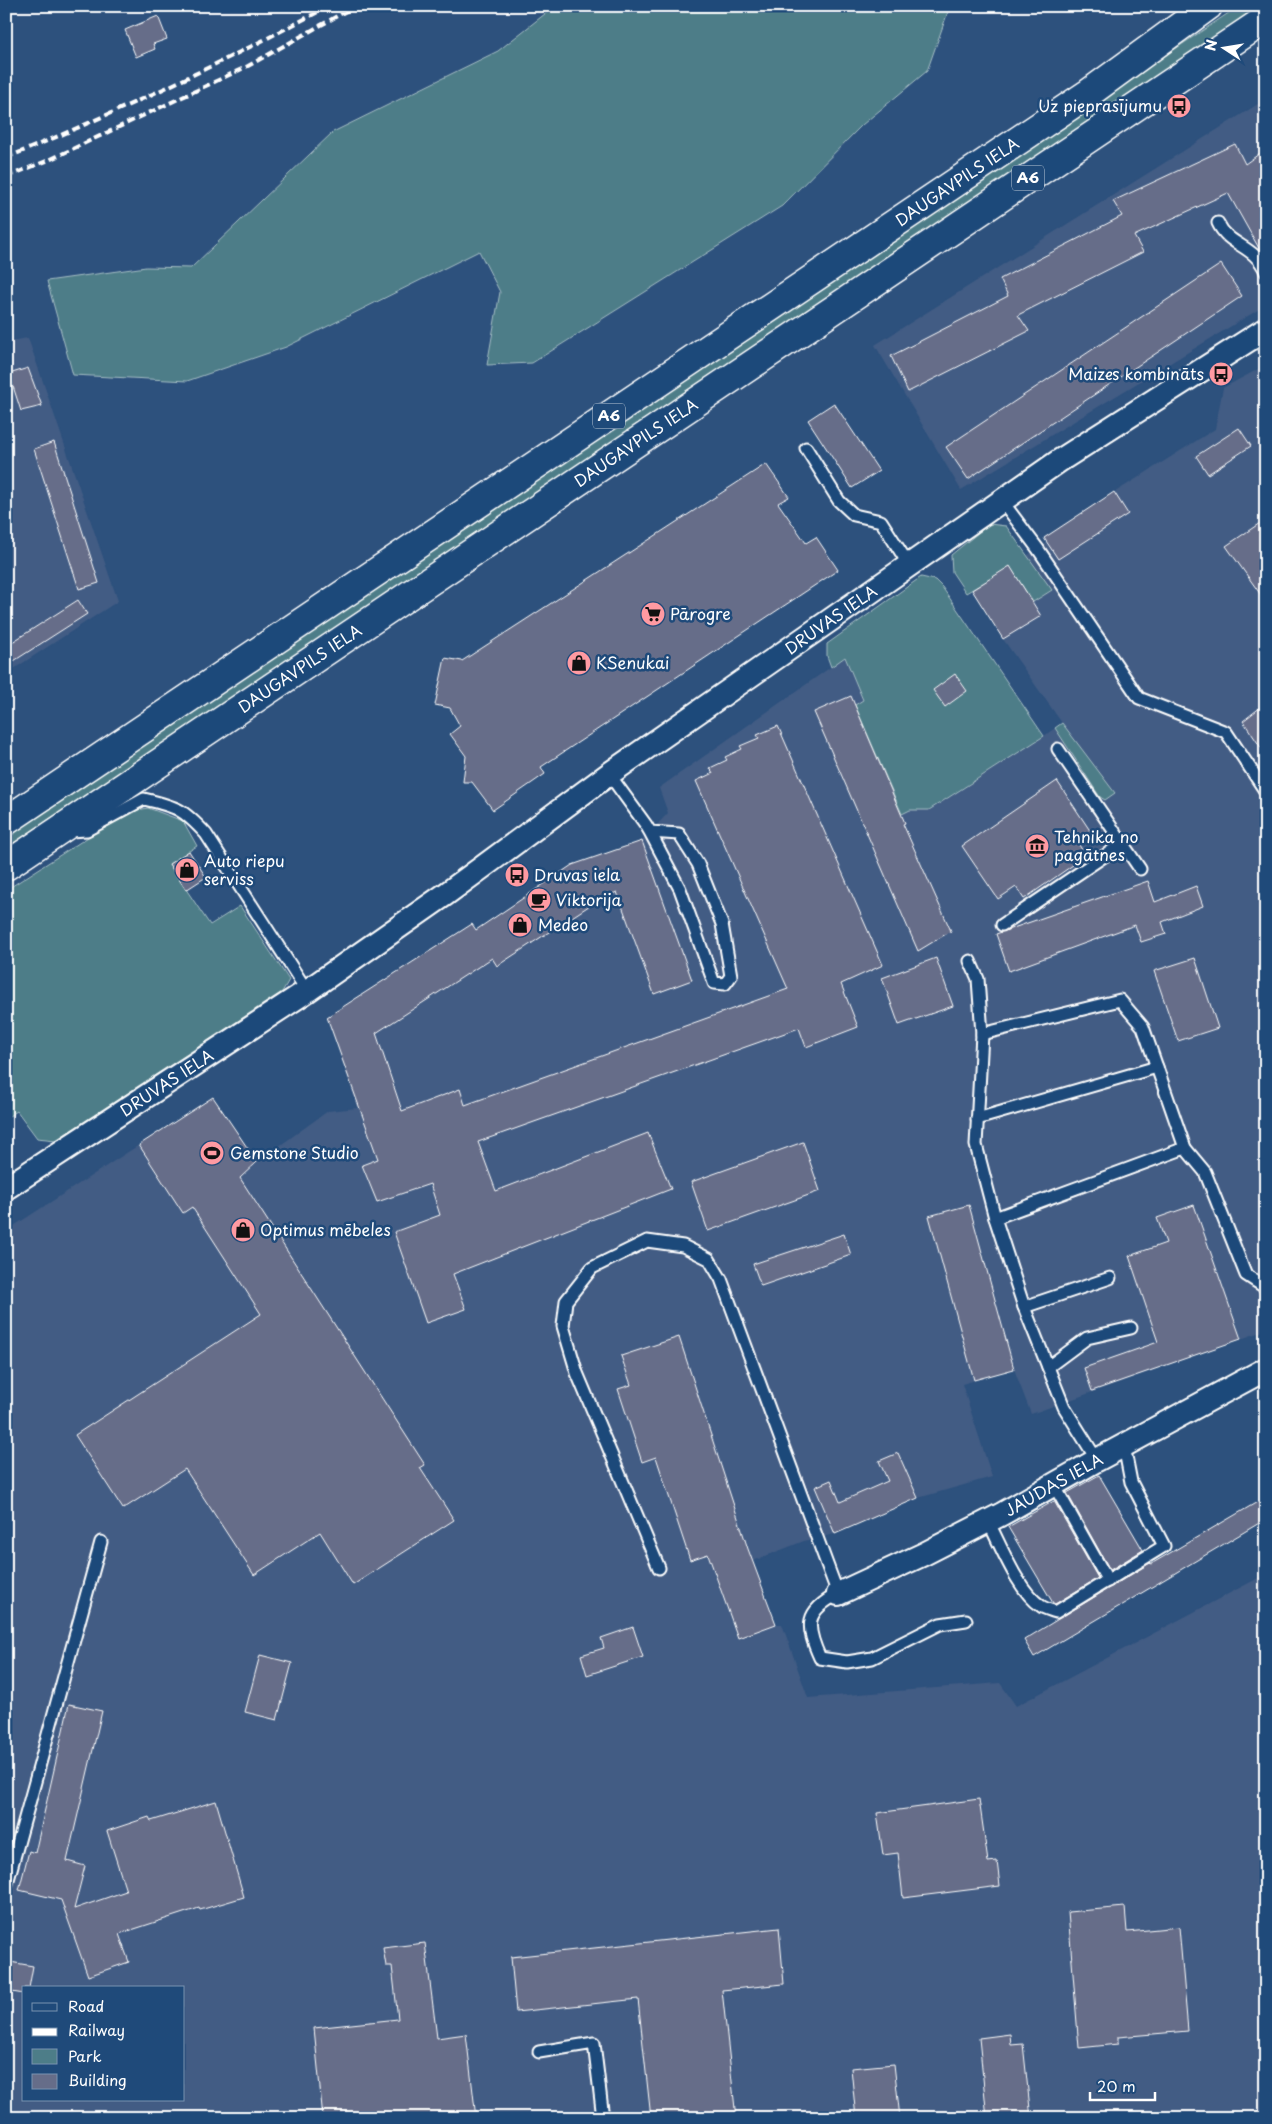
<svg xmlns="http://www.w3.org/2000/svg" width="1272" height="2124" font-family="'Playpen Sans',sans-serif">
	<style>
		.built { fill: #425c84; fill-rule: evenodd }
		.green { fill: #4d7d88; stroke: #a6bec4 }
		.building { fill: #666d89; stroke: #fff }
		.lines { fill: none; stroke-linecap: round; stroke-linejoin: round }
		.lane-casing { stroke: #fff; stroke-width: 15 }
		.street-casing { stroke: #fff; stroke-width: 26 }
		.highway-casing { stroke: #fff; stroke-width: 31 }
		.lane { stroke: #1f4a7a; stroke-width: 11 }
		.street { stroke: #1f4a7a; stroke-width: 22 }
		.highway { stroke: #1f4a7a; stroke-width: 28 }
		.rail { stroke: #fff; stroke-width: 4; stroke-dasharray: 8 4; stroke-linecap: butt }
		.labels { text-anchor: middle; stroke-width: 5; stroke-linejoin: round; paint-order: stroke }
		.shield { fill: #1f4a7a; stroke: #bcc9d7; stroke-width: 1 }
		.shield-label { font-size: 15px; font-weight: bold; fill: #fff }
		.poi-label { font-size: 16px; fill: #fff; stroke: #1f4a7a; text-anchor: start }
		.street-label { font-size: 16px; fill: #fff; stroke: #1f4a7a }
	</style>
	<rect width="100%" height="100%" fill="#2d517d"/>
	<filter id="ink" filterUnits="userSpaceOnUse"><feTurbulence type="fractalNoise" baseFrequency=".02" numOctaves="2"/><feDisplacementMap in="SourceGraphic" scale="10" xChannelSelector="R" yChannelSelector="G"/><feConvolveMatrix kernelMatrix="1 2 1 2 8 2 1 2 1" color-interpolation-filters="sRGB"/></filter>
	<g filter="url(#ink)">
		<g class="built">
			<path d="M 1266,99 L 1266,305 L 961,490 L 875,345 Z"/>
			<path d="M 28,338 L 118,601 L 6,674 L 6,342 Z"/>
			<path d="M 1266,365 L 1266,1330 L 1031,1414 L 1014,1369 L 962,1384 L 992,1477 L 918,1498 L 835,1534 L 804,1541 L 753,1561 L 776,1624 L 782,1624 L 808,1698 L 1000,1683 L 1016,1706 L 1266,1574 L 1266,2118 L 6,2118 L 6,1231 L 213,1097 L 257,1162 L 328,1111 L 358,1108 L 327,1017 L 472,924 L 476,930 L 572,865 L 642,841 L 668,813 L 659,788 L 845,657 L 863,701 L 855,706 L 910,810 L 929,810 L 1044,736 L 1062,723 L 1003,639 L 972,590 L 1047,543 L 1044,537 L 1215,429 L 1223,388 ZM 24,1988 L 184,1988 L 184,2100 L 24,2100 Z"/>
		</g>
		<g class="green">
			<path d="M 555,6 L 950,6 L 927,71 L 862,125 L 782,206 L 532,363 L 487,365 L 500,292 L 479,251 L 286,347 L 187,381 L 73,375 L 47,281 L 146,267 L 191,268 L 333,132 L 498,51 Z"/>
			<path d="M 1239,6 L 1266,6 L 6,848 L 6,836 Z"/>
			<path d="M 989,524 L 1006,526 L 1052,590 L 1033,602 L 1010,567 L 966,593 L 952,572 L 951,555 Z"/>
			<path d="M 921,577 L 935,580 L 942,587 L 1044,736 L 929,810 L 910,810 L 902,814 L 855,705 L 863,700 L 845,657 L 831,667 L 827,656 L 827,644 Z"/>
			<path d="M 1062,723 L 1115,793 L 1105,800 L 1100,797 L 1055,728 Z"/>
			<path d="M 148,808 L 183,821 L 197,846 L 169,864 L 210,925 L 240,906 L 289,980 L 282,992 L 56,1140 L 37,1138 L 17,1111 L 6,1118 L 6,890 L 127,812 Z"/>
		</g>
		<g class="building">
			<path d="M 158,16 L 167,39 L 153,44 L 155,49 L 136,57 L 125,30 Z"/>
			<path d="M 1235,144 L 1245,164 L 1266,149 L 1266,257 L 1260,250 L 1228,193 L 1134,236 L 1143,252 L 1018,315 L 1029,331 L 908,392 L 891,356 L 1008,296 L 1000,279 L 1122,216 L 1113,201 Z"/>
			<path d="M 1221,264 L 1242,296 L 968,479 L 946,447 Z"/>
			<path d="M 28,368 L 42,406 L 21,411 L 9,374 Z"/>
			<path d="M 834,403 L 879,471 L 852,488 L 808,420 Z"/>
			<path d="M 1239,428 L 1251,446 L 1208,474 L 1196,456 Z"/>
			<path d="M 54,442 L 99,583 L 79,589 L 34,449 Z"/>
			<path d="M 766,464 L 789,497 L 778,503 L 806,543 L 816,537 L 838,570 L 541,767 L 545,774 L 493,810 L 472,782 L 463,782 L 466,756 L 450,734 L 460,726 L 450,708 L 435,705 L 445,658 L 462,661 Z"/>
			<path d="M 1114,492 L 1128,514 L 1058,559 L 1044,538 Z"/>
			<path d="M 1266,519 L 1266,602 L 1226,546 Z"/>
			<path d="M 1010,566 L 1041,616 L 1003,639 L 972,590 Z"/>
			<path d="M 78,600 L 87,614 L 6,666 L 6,646 Z"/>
			<path d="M 955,674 L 967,691 L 945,707 L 933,690 Z"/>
			<path d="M 851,696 L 905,823 L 903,824 L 951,931 L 918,951 L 814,712 Z"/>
			<path d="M 1266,703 L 1266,755 L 1243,721 Z"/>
			<path d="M 778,726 L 883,965 L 841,984 L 858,1027 L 806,1047 L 799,1028 L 478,1142 L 496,1191 L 648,1133 L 671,1189 L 453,1274 L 466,1309 L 426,1323 L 394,1232 L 440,1215 L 430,1184 L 377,1202 L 362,1165 L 378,1159 L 327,1017 L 472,924 L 476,930 L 572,865 L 642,841 L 692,980 L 654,994 L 617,892 L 598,900 L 497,966 L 492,958 L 376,1033 L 402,1111 L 460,1089 L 465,1105 L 788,989 L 696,781 L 713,773 L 710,768 L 727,760 L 725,757 L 742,749 L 740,746 L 759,738 L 757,735 Z"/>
			<path d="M 1057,781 L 1093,835 L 1079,845 L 1086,856 L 1024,899 L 1016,887 L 998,899 L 962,846 Z"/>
			<path d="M 189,851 L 206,877 L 186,890 L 169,864 Z"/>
			<path d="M 1148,881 L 1155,902 L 1196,886 L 1203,906 L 1162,922 L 1166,934 L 1141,942 L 1135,925 L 1009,971 L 996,934 Z"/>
			<path d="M 936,958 L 953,1006 L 899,1025 L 882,978 Z"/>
			<path d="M 1195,958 L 1218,1028 L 1178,1041 L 1154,971 Z"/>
			<path d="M 213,1097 L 257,1162 L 240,1178 L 425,1465 L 420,1468 L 454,1520 L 353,1585 L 320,1532 L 254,1575 L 185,1469 L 123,1509 L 75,1435 L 261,1314 L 192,1207 L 183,1213 L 139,1145 Z"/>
			<path d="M 803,1142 L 820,1191 L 708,1231 L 691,1182 Z"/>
			<path d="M 969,1205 L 1014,1369 L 974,1380 L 929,1216 Z"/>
			<path d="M 1194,1205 L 1241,1339 L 1092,1391 L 1084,1368 L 1158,1342 L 1129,1256 L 1166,1243 L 1157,1218 Z"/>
			<path d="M 844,1234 L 851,1255 L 761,1286 L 753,1264 Z"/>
			<path d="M 679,1337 L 748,1549 L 776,1624 L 738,1638 L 708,1554 L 690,1560 L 656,1457 L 642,1462 L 618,1389 L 631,1385 L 621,1356 Z"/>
			<path d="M 898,1453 L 918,1498 L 835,1534 L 815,1487 L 831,1480 L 840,1502 L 888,1481 L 879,1461 Z"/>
			<path d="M 1099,1475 L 1143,1550 L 1110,1570 L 1067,1493 Z"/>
			<path d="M 1266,1497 L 1266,1519 L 1034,1657 L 1024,1640 L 1150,1563 L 1151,1564 Z"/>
			<path d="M 1054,1501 L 1098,1578 L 1055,1604 L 1053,1603 L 1008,1527 Z"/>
			<path d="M 633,1627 L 643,1657 L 587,1675 L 581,1655 L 604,1648 L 601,1638 Z"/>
			<path d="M 260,1655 L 292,1663 L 277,1720 L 245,1712 Z"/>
			<path d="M 69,1704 L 102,1711 L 67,1861 L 85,1866 L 74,1909 L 126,1891 L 107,1831 L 149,1817 L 151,1821 L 216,1801 L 244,1897 L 200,1910 L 199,1908 L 119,1934 L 129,1962 L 88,1976 L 61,1900 L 19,1890 L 29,1851 L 35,1853 Z"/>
			<path d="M 979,1799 L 988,1862 L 997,1861 L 1000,1886 L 903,1898 L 898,1853 L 883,1855 L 877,1813 Z"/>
			<path d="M 1125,1907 L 1127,1932 L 1179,1927 L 1188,2031 L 1118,2037 L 1118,2044 L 1079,2048 L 1068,1912 Z"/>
			<path d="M 779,1928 L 784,1984 L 722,1990 L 736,2118 L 651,2118 L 638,1999 L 516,2012 L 511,1957 Z"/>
			<path d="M 425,1943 L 437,2038 L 466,2034 L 476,2118 L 323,2118 L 314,2028 L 398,2019 L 392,1966 L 386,1966 L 383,1948 Z"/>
			<path d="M 10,1962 L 33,1966 L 29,1988 L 24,1988 L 24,1994 L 6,1991 Z"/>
			<path d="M 1010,2034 L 1011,2045 L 1023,2044 L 1031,2118 L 987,2118 L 979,2038 Z"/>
			<path d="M 894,2064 L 900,2118 L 856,2118 L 851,2068 Z"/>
		</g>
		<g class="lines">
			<defs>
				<g id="lane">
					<path d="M 1218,223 C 1229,247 1254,244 1266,272"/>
					<path d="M 806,448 L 839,501 L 854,515 L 881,521 L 909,565"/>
					<path d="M 1002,501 L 1038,549 L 1139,698 L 1226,732 L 1266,792"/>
					<path d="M 1058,749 L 1140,869"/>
					<path d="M 609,774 L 646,825 L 650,832 L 680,889 L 714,983 L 725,984 L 731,976 L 722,924 L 698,864 L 679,834 L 650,832"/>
					<path d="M 69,831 L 87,830 L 144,799 C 177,807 182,808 206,834 L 307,991"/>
					<path d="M 1002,925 L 1122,844"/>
					<path d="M 970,961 L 978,979 L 982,1034 L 976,1145 L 995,1218 L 1024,1307 L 1064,1407 L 1097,1460"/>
					<path d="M 982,1034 L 1120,1000 L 1143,1027 L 1185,1148"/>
					<path d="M 977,1119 L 1157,1067"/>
					<path d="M 995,1218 L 1185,1148 L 1205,1172 L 1246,1275 L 1266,1288"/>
					<path d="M 1024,1307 L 1110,1278"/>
					<path d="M 1048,1367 L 1087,1338 L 1131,1328"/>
					<path d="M 1054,1485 L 1108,1581"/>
					<path d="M 988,1521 C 1001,1546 1018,1591 1041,1606 C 1045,1609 1051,1610 1056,1612 L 1164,1546 L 1131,1482 L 1124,1446"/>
					<path d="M 659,1568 L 577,1373 L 563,1326 L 566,1301 L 592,1268 L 647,1241 L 683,1246 L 709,1259 L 721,1279 L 838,1594 C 805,1611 805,1625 820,1658 L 847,1662 L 872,1658 L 940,1624 L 966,1620"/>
					<path d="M 6,1887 L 101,1542"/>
					<path d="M 539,2052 L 594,2043 L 603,2118"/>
				</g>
				<g id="street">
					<path id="s1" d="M 6,1188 L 307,991 L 446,894 L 609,774 L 1059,461 L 1266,329"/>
					<path id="s2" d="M 838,1594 L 924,1554 L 1002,1514 L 1097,1460 L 1266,1369"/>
				</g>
				<g id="highway">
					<path id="s3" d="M 6,821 L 1089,93 L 1208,6"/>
					<path id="s4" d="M 6,866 L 1266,19"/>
				</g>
			</defs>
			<use href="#lane" class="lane-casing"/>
			<use href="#street" class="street-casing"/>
			<use href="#highway" class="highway-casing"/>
			<use href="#lane" class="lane"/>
			<use href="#street" class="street"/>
			<use href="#highway" class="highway"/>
			<g class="rail">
				<path d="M 6,158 C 116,113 224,62 329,6"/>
				<path d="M 6,177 L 49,160 L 248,66 L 355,6"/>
			</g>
		</g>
	</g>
	<defs>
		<symbol id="bus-disc" viewBox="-11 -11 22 22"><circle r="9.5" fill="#ff9aa2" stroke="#1f4a7a"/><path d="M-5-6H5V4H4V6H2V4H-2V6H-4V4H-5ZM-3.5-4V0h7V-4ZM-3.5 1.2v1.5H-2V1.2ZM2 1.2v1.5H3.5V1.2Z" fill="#111"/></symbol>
		<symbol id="supermarket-disc" viewBox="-11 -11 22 22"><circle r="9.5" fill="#ff9aa2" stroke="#1f4a7a"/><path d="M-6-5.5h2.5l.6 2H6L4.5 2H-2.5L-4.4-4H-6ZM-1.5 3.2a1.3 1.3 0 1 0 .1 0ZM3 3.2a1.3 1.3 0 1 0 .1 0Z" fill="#111"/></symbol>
		<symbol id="shop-disc" viewBox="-11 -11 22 22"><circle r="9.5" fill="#ff9aa2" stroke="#1f4a7a"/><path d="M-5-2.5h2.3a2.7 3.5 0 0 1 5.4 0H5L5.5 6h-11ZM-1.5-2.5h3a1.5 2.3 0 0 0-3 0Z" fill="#111"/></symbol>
		<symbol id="museum-disc" viewBox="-11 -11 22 22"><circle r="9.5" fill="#ff9aa2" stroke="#1f4a7a"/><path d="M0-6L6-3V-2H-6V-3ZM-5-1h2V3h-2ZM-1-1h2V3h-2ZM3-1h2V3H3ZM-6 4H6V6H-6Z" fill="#111"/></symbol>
		<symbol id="cafe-disc" viewBox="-11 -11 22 22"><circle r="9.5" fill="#ff9aa2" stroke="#1f4a7a"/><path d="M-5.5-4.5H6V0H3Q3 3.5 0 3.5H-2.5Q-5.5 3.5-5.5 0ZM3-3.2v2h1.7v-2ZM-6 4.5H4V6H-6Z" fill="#111"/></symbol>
		<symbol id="stadium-disc" viewBox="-11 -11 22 22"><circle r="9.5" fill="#ff9aa2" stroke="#1f4a7a"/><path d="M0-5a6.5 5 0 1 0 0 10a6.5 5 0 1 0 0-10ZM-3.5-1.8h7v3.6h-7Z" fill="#111"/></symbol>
	</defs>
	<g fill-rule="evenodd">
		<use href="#bus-disc" x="1165" y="92" width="28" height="28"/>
		<use href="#bus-disc" x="1207" y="360" width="28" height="28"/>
		<use href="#supermarket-disc" x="639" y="600" width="28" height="28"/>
		<use href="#shop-disc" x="565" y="649" width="28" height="28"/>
		<use href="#museum-disc" x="1023" y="832" width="28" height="28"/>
		<use href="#shop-disc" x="173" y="856" width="28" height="28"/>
		<use href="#bus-disc" x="503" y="861" width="28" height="28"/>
		<use href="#cafe-disc" x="525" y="886" width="28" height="28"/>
		<use href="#shop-disc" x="506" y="911" width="28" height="28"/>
		<use href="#stadium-disc" x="198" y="1139" width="28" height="28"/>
		<use href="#shop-disc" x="229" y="1216" width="28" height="28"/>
	</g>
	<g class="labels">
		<g class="shield">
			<rect x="1012" y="165.5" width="32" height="25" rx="4"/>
			<rect x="593" y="403.5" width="32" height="25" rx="4"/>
		</g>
		<g class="shield-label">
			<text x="1028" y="183">A6</text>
			<text x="609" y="421">A6</text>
		</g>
		<g class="poi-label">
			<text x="1162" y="112" text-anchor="end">Uz pieprasījumu</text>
			<text x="1204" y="380" text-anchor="end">Maizes kombināts</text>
			<text x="670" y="620">Pārogre</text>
			<text x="596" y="669">KSenukai</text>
			<text x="1054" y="843">Tehnika no<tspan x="1054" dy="18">pagātnes</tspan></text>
			<text x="204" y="867">Auto riepu<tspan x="204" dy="18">serviss</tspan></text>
			<text x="534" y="881">Druvas iela</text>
			<text x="556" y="906">Viktorija</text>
			<text x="538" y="931">Medeo</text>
			<text x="230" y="1159">Gemstone Studio</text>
			<text x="260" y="1236">Optimus mēbeles</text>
		</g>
		<g class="street-label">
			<text dy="6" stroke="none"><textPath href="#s3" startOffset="1146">DAUGAVPILS IELA</textPath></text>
			<text dy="6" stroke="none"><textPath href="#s4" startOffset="759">DAUGAVPILS IELA</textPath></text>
			<text dy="6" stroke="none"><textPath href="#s1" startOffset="1002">DRUVAS IELA</textPath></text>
			<text dy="6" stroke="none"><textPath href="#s4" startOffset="354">DAUGAVPILS IELA</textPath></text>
			<text dy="6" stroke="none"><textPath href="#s1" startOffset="192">DRUVAS IELA</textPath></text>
			<text dy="6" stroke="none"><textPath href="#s2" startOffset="242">JAUDAS IELA</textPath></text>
		</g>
	</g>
	<rect width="1272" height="2124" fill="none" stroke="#1f4a7a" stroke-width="25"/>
	<rect x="12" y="12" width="1247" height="2099" fill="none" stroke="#fff" stroke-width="2" filter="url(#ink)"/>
	<rect x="22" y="1986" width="162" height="115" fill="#1f4a7a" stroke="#7992af"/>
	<rect x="32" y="2003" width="25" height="8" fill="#1f4a7a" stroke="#7992af"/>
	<text x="68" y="2012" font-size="15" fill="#ffffff">Road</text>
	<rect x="32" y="2028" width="25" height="8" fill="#ffffff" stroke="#7992af"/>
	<text x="68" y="2036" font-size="15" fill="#ffffff">Railway</text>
	<rect x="32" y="2049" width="25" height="15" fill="#4d7d88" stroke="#7992af"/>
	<text x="68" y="2062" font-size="15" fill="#ffffff">Park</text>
	<rect x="32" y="2074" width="25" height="15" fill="#666d89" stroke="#7992af"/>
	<text x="68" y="2086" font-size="15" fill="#ffffff">Building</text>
	<g transform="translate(1224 48) rotate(282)" stroke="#1f4a7a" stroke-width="4" paint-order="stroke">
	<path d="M0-4L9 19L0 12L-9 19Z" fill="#ffffff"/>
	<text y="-8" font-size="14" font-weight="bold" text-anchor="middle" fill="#ffffff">N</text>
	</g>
	<path d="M1090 2092v8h65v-8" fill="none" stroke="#ffffff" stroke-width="2.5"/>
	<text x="1097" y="2092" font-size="15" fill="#ffffff" stroke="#1f4a7a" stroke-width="4" paint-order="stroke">20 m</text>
</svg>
